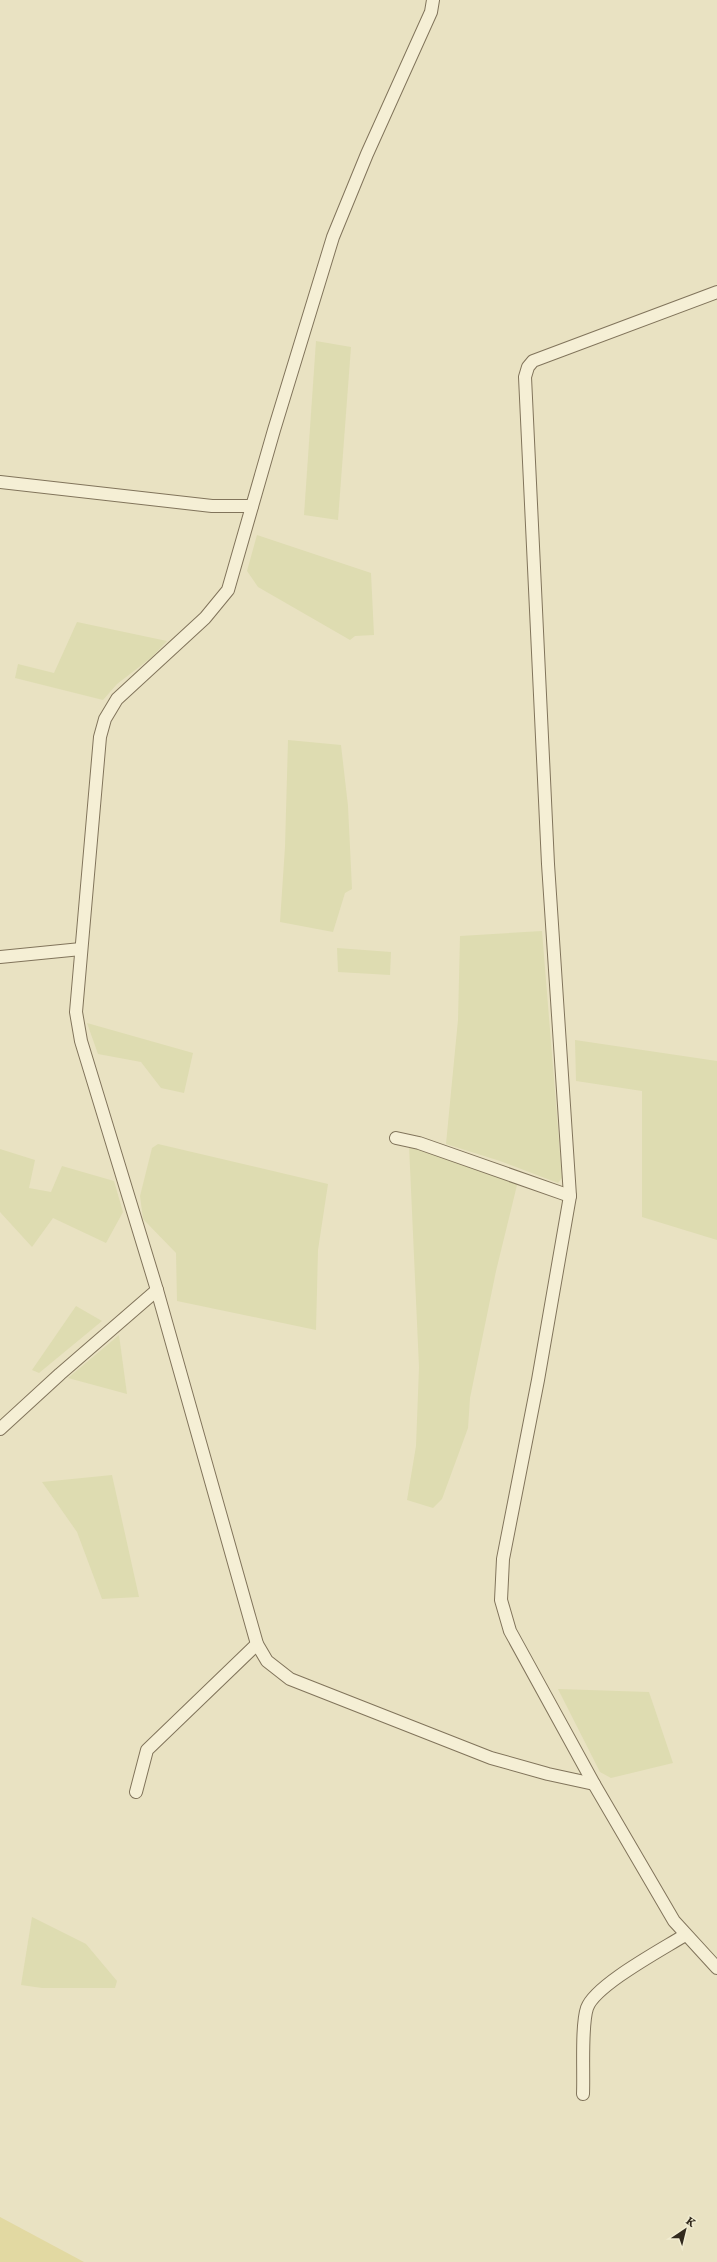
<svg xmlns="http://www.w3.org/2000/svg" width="717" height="2262" font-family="Literata,serif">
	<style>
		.farmland { fill: #dedcb1 }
		.sand { fill: #e2d9a2 }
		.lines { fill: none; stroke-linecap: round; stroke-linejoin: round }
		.minor-casing { stroke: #81745b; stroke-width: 14 }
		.minor { stroke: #f5efd5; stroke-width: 12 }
	</style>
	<rect width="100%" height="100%" fill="#e9e2c2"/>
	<g class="farmland">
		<path d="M 316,341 L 351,347 L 338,520 L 304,515 Z"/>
		<path d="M 257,535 L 371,573 L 374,635 L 355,636 L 350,640 L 258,587 L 247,571 Z"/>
		<path d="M 77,622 L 167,641 L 152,657 L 117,684 L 103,700 L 15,678 L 18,664 L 54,673 Z"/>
		<path d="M 288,740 L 341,745 L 348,806 L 352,889 L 345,893 L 333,932 L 280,922 L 285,847 Z"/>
		<path d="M 542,931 L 562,1178 L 558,1183 L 500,1161 L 446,1144 L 458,1020 L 460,936 Z"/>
		<path d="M 337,948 L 391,952 L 390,975 L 338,972 Z"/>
		<path d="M 87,1023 L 193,1053 L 184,1093 L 161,1088 L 141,1062 L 98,1054 Z"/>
		<path d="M 575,1040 L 717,1061 L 717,1240 L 642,1217 L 642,1091 L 576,1081 Z"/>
		<path d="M 158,1144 L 328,1184 L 318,1250 L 316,1330 L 177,1301 L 176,1253 L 143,1219 L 140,1196 L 152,1148 Z"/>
		<path d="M 409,1145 L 518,1181 L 496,1271 L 470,1398 L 468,1428 L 442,1499 L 433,1508 L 407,1500 L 416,1446 L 419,1367 Z"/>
		<path d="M 0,1149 L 35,1160 L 29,1188 L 51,1192 L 62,1166 L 114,1181 L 123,1212 L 106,1243 L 53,1218 L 32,1247 L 0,1212 Z"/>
		<path d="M 76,1306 L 102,1321 L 39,1373 L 32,1370 Z"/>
		<path d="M 119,1335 L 127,1394 L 68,1378 Z"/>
		<path d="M 112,1475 L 139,1597 L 102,1599 L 77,1532 L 42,1482 Z"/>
		<path d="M 558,1689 L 649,1692 L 673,1763 L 611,1778 L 600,1772 Z"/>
		<path d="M 32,1917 L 86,1944 L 117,1981 L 115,1988 L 42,1988 L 21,1985 Z"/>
	</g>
	<path class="sand" d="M 0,2217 L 84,2262 L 0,2262 Z"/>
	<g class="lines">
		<defs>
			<g id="minor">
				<path d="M 433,0 L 431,12 L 367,154 L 333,237 L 274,430 L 228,590 L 205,618 L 117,699 L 105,719 L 100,737 L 76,1012 L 81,1041 L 157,1290 L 257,1644 L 267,1661 L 290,1679 L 491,1758 L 548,1774 L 594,1784"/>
				<path d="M 717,292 L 533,361 L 528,367 L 525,377 L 548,864 L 570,1196 L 538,1380 L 503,1559 L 501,1600 L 510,1631 L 594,1784 L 674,1921 L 717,1968"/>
				<path d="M 0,482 L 212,506 L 252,506"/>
				<path d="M 0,957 L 81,949"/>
				<path d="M 396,1138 L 419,1143 L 570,1196"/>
				<path d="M 0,1429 L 60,1374 L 157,1290"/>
				<path d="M 136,1792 L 147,1750 L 257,1644"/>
				<path d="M 583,2094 C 584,2073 581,2026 587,2008 C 595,1985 663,1949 685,1935"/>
			</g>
		</defs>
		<use href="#minor" class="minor-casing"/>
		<use href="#minor" class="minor"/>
	</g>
	<g transform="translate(685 2230) rotate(35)" stroke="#f1ecd1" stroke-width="3" paint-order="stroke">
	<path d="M0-3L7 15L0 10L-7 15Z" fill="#322a1e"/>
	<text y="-6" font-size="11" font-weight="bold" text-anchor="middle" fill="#322a1e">K</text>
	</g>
</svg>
